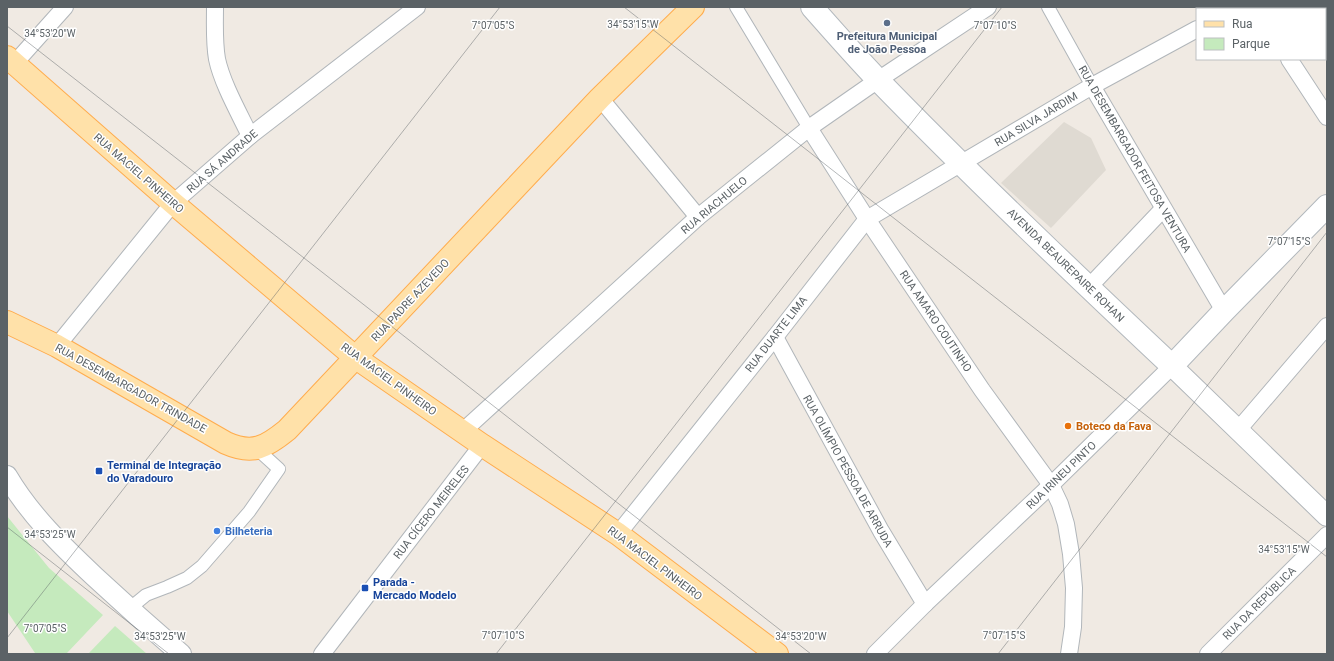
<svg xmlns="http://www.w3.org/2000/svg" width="1334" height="661" font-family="Roboto,sans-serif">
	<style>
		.education { fill: #dfdad2 }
		.green { fill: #c5eabd }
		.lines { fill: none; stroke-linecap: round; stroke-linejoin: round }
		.pedestrian-casing { stroke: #b1b6ba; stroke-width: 14 }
		.minor-casing { stroke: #b1b6ba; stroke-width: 18 }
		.tertiary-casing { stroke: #b1b6ba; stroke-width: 22 }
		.secondary-casing { stroke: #b2b8bd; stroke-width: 24 }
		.primary-casing { stroke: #ffac4d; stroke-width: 24 }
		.pedestrian { stroke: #fff; stroke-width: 12 }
		.minor { stroke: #fff; stroke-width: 16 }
		.tertiary { stroke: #fff; stroke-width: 20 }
		.secondary { stroke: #fff; stroke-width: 22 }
		.primary { stroke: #ffe1a9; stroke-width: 22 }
		.ticks { fill: none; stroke: #5b6266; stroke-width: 1; stroke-opacity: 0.45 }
		.service-dot { fill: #5c6f8a; stroke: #fff; stroke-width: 1.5 }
		.food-dot { fill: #e8710a; stroke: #fff; stroke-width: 1.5 }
		.transit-dot { fill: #1a4fb4; stroke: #fff; stroke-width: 1.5 }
		.shop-dot { fill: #3f7fe0; stroke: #fff; stroke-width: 1.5 }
		.labels { text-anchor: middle; stroke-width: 3; stroke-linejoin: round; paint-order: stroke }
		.service-label { font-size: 11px; font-weight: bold; fill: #4e5e75; stroke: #fff }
		.street-label { font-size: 11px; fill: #5b6266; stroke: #fff }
		.food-label { font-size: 11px; font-weight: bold; fill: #c56008; stroke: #fff; text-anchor: start }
		.transit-label { font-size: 11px; font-weight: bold; fill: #164399; stroke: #fff; text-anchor: start }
		.shop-label { font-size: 11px; font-weight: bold; fill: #366cbe; stroke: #fff; text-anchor: start }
		.ticks-label { font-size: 10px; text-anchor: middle; fill: #5b6266; stroke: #fff; stroke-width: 3; stroke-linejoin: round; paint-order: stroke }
	</style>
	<rect width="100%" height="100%" fill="#f0eae3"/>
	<path class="education" d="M 1064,122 L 1091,138 L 1106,170 L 1051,228 L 1001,183 Z"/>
	<g class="green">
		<path d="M 7,516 L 49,568 L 103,615 L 67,653 L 35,653 L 7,611 Z"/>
		<path d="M 115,626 L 147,654 L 88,654 Z"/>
	</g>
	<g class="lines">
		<defs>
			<g id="pedestrian">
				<path d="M 736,7 L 809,128"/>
				<path d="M 1048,7 L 1092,86"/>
				<path d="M 129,609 L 146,595 L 167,587 L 187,578 L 202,566 L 249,512 L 279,469 L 257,449"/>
			</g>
			<g id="minor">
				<path d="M 215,7 C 215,24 214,42 217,59 C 222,83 239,113 250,136"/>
				<path d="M 1254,7 L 1256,9"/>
				<path d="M 1233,9 L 1236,7"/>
				<path d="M 1289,59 L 1327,117"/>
				<path d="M 14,64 L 65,7"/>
				<path d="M 1092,86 L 1224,311"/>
				<path d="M 600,98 L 698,217"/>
				<path d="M 809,128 L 867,219 L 982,390 L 1051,485 L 1060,504 L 1066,524 L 1071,554 L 1074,588 L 1073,627 L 1069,654"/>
				<path d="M 1088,288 L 1163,209"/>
				<path d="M 775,337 L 881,531 L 925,604"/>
				<path d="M 57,346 L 173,203 L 250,136 L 417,7"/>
				<path d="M 1238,430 L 1327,326"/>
				<path d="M 462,432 L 698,217 L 809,128 L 878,80 L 988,7"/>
				<path d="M 618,534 L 775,337 L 867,219 L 1092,86 L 1197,29"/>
				<path d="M 322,654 L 482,445"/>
				<path d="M 875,654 L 925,604 L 1051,485 L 1172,366"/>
				<path d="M 1208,654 L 1327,535"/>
			</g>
			<g id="tertiary">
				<path d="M 1172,366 L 1327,516"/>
				<path d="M 7,476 C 30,515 62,546 95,577 C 123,603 152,629 181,654"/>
			</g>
			<path id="secondary" d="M 812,7 C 834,32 856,57 879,81 C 974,179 1073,273 1172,366 L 1224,311 L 1327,206"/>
			<g id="primary">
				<path d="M 7,57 L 173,203 L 356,358 L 482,445 L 618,534 L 777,654"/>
				<path d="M 7,322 L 57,346 L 226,443 C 253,455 266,447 287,430 L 600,98 L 693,7"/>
			</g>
		</defs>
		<use href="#pedestrian" class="pedestrian-casing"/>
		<use href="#minor" class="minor-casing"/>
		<use href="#tertiary" class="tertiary-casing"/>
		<use href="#secondary" class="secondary-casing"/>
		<use href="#primary" class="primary-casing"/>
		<use href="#pedestrian" class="pedestrian"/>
		<use href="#minor" class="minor"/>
		<use href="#tertiary" class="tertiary"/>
		<use href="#secondary" class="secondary"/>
		<use href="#primary" class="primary"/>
	</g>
	<path class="ticks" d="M 624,7 L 1327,557M 1265,7 L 1267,9M 7,26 L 811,654M 1325,54 L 1327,56M 7,527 L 169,654M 7,638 L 500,7M 496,654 L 1002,7M 998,654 L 1327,232"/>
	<circle class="service-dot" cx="887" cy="23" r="4"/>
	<circle class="food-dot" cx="1068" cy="426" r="4"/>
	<g class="transit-dot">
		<rect x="95" y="467" width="8" height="8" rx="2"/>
		<rect x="361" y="584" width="8" height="8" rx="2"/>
	</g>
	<circle class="shop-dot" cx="217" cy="531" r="4"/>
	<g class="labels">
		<g class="service-label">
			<text x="887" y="40">Prefeitura Municipal<tspan x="887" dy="13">de João Pessoa</tspan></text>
		</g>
		<g class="street-label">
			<text transform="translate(1036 119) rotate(-31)" y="4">RUA SILVA JARDIM</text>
			<text transform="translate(1135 159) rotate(60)" y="4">RUA DESEMBARGADOR FEITOSA VENTURA</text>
			<text transform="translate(222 161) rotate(-41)" y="4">RUA SÁ ANDRADE</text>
			<text transform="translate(139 173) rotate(41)" y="4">RUA MACIEL PINHEIRO</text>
			<text transform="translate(714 205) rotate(-40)" y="4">RUA RIACHUELO</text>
			<text transform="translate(1066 265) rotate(44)" y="4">AVENIDA BEAUREPAIRE ROHAN</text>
			<text transform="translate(410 300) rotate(-47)" y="4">RUA PADRE AZEVEDO</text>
			<text transform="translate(936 321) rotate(56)" y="4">RUA AMARO COUTINHO</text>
			<text transform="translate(776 334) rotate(-52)" y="4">RUA DUARTE LIMA</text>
			<text transform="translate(389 379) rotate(36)" y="4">RUA MACIEL PINHEIRO</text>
			<text transform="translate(131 388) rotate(29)" y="4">RUA DESEMBARGADOR TRINDADE</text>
			<text transform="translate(848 471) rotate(61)" y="4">RUA OLÍMPIO PESSOA DE ARRUDA</text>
			<text transform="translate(1061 475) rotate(-44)" y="4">RUA IRINEU PINTO</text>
			<text transform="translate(431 512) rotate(-52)" y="4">RUA CÍCERO MEIRELES</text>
			<text transform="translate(655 563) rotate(37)" y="4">RUA MACIEL PINHEIRO</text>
			<text transform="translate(1259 603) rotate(-45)" y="4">RUA DA REPÚBLICA</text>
		</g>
		<g class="food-label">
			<text x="1076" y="430">Boteco da Fava</text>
		</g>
		<g class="transit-label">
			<text x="107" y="469">Terminal de Integração<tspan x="107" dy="13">do Varadouro</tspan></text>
			<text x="373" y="586">Parada -<tspan x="373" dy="13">Mercado Modelo</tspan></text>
		</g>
		<g class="shop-label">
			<text x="225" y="535">Bilheteria</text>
		</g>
	</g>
	<g class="ticks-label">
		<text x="633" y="28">34°53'15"W</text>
		<text x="493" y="29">7°07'05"S</text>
		<text x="995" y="29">7°07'10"S</text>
		<text x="50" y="37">34°53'20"W</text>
		<text x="1289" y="245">7°07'15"S</text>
		<text x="50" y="538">34°53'25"W</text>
		<text x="1284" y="553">34°53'15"W</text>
		<text x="45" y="632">7°07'05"S</text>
		<text x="503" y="639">7°07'10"S</text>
		<text x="1004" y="639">7°07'15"S</text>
		<text x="160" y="640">34°53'25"W</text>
		<text x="801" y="640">34°53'20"W</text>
	</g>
	<rect width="1334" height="661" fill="none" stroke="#5b6266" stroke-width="16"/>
	<rect x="1196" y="8" width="130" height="52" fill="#ffffff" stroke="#bdc0c2"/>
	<rect x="1204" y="21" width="20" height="6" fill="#ffe1a9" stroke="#bdc0c2"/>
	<text x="1232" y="28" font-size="12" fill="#5b6266">Rua</text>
	<rect x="1204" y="38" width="20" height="12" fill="#c5eabd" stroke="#bdc0c2"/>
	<text x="1232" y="48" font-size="12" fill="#5b6266">Parque</text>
</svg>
